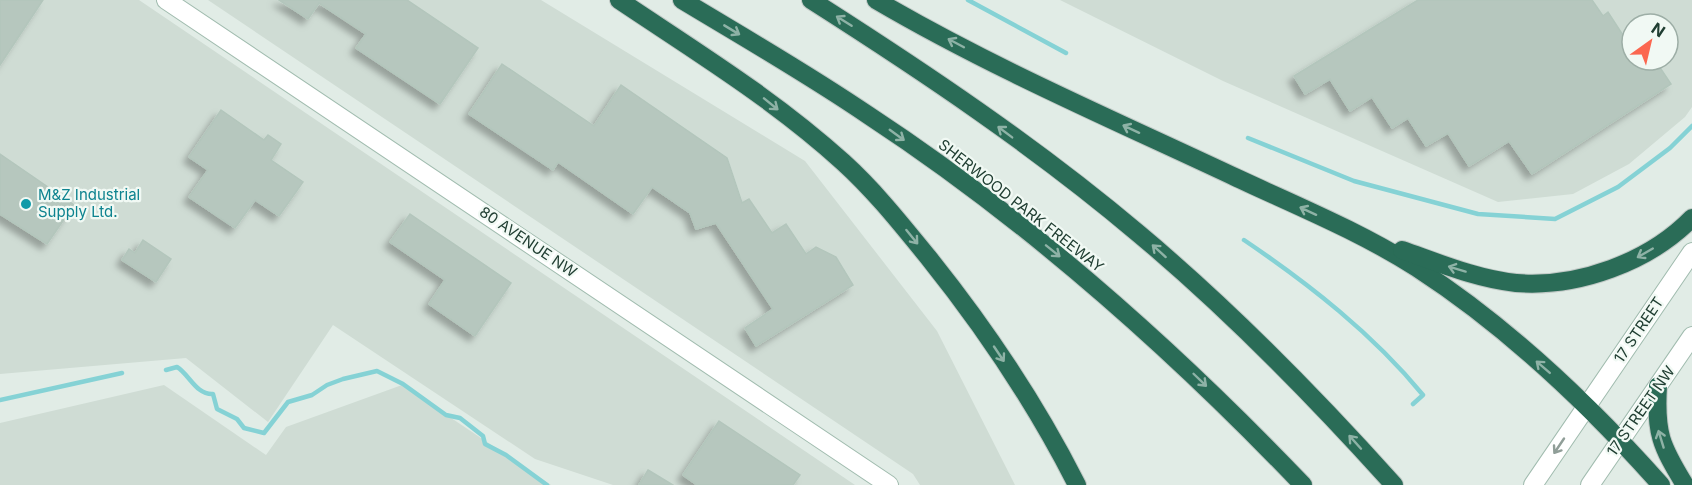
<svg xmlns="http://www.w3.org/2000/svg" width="1692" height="485" font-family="Inter,sans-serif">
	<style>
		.built { fill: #cfdcd4; fill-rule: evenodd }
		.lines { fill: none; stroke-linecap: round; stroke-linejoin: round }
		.stream { stroke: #85d2d5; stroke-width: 4.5 }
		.building { fill: #b6c7be; stroke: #b3c6bc; stroke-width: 1.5; filter: url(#shadow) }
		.secondary-casing { stroke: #a1bcaf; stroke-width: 20 }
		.highway-casing { stroke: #c1c9c6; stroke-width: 20 }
		.secondary { stroke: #fff; stroke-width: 18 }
		.highway { stroke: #2a6c57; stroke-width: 18 }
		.oneway { stroke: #8eb2a6 }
		.oneway2 { stroke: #909e98 }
		.culture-dot { fill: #0f9aa8; stroke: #f1f9f4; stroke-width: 2 }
		.labels { text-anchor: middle; stroke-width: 4.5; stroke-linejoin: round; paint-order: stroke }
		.culture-label { font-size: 15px; fill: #0d838f; stroke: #f1f9f4; text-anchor: start }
		.street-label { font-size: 15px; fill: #203e32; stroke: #f1f9f4 }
	</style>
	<defs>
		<filter id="shadow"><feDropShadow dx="-5.5" dy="5.5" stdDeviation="3" flood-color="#0004"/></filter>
	</defs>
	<rect width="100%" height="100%" fill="#e1ece6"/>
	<g class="built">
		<path d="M 0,0 L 139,0 L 855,485 L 613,485 L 535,459 L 333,325 L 268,422 L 186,358 L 0,374 Z"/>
		<path d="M 208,0 L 541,0 L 805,161 L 937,331 L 1015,485 L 920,485 L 913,474 Z"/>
		<path d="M 1060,0 L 1692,0 L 1692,107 L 1685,117 L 1629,164 L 1573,194 L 1498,202 L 1223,81 ZM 1632,24 L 1668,24 L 1668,60 L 1632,60 Z"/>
		<path d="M 164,385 L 266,455 L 286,427 L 402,385 L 551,485 L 0,485 L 0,423 Z"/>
	</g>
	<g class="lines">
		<g class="stream">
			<path d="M 968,0 L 1066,53"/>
			<path d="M 1248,138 L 1354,181 L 1478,214 L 1555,219 L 1618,187 L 1670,148 L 1692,126"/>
			<path d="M 1244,240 C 1309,284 1373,334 1423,395 L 1413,404"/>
			<path d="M 166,370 L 177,367 C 189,374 196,395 213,394 L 217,409 L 237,419 L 244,428 L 264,433 L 288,402 L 312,395 L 327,385 L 343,379 L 377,371 L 403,384 L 446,415 L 460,418 L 483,436 L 485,444 L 506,455 L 547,485"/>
			<path d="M 0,400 L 122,373"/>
		</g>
	</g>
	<g class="building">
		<path d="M 0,0 L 43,0 L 0,65 Z"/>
		<path d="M 279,0 L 407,0 L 478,48 L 440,104 L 356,48 L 366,34 L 319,3 L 308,19 Z"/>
		<path d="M 1418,0 L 1592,0 L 1603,16 L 1608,12 L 1632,49 L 1632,60 L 1655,60 L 1671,84 L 1532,174 L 1509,141 L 1469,166 L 1448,133 L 1426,146 L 1408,118 L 1392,128 L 1372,97 L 1350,111 L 1330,79 L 1305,94 L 1294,76 Z"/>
		<path d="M 502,64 L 594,126 L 621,85 L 727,158 L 742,203 L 749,199 L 772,233 L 786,224 L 806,254 L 816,247 L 836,257 L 853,285 L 756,346 L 745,328 L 773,309 L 716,223 L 696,229 L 690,213 L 652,187 L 633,214 L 558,162 L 553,170 L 469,114 Z"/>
		<path d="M 221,110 L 264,140 L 268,135 L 281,144 L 271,160 L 303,182 L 279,216 L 255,200 L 235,228 L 189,197 L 208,170 L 189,157 Z"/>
		<path d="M 0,154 L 74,205 L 47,244 L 0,214 Z"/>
		<path d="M 410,214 L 511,283 L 475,336 L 429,304 L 445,280 L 390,242 Z"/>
		<path d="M 143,240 L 171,259 L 156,282 L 122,260 L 129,249 L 135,253 Z"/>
		<path d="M 719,421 L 800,475 L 793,485 L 697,485 L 683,475 Z"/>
		<path d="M 648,470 L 673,485 L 639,485 Z"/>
	</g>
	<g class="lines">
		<defs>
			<g id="secondary">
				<path d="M 166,0 L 889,485"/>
				<path d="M 1533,485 L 1692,252"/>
				<path d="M 1590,485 L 1692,336"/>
			</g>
			<g id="highway">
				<path d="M 619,0 C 695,51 775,100 843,162 C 875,191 901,224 928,257 C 985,328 1036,404 1077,485"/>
				<path d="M 682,0 C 745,38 808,74 868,115 C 1028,220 1171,347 1303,485"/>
				<path d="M 811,0 C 924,72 1036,147 1139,234 C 1231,311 1314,396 1394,485"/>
				<path d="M 876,0 C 992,68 1116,121 1237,178 C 1297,206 1361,232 1417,268 C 1508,327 1589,404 1661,485"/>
				<path d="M 1402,250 C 1439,263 1477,279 1516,283 C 1578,288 1649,262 1692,218"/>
				<path d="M 1658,386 C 1655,433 1661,446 1685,485"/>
			</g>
		</defs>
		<use href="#secondary" class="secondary-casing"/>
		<use href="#highway" class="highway-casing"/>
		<use href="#secondary" class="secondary"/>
		<use href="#highway" class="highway"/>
	</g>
	<defs><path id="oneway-shaft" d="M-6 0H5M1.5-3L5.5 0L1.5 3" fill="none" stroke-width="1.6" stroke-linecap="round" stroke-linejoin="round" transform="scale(1.5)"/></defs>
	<g class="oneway">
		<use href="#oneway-shaft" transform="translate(844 21) rotate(-148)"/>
		<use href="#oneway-shaft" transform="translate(732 30) rotate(31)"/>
		<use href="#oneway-shaft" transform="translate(956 43) rotate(-152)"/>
		<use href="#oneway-shaft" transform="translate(771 104) rotate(39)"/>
		<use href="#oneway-shaft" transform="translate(1131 129) rotate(-155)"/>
		<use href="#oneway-shaft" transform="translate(1005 132) rotate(-143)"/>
		<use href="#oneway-shaft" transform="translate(897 135) rotate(36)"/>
		<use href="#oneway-shaft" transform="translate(1308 211) rotate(-155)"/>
		<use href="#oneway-shaft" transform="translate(912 237) rotate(51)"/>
		<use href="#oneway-shaft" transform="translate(1053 251) rotate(39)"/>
		<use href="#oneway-shaft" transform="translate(1159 251) rotate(-138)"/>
		<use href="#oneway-shaft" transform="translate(1645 253) rotate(150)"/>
		<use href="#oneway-shaft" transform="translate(1457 269) rotate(-163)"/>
		<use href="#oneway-shaft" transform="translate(999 354) rotate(56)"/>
		<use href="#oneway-shaft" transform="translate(1543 367) rotate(-139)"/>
		<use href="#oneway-shaft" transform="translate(1200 380) rotate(44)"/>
		<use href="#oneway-shaft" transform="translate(1661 439) rotate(-107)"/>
		<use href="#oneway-shaft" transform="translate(1355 442) rotate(-132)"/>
	</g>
	<use class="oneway2" href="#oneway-shaft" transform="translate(1559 446) rotate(124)"/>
	<circle class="culture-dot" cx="26" cy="204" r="6"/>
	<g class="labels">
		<g class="culture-label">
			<text x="38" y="200">M&amp;Z Industrial<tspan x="38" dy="17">Supply Ltd.</tspan></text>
		</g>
		<g class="street-label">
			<text transform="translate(1021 206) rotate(38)" y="5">SHERWOOD PARK FREEWAY</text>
			<text transform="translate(528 242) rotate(34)" y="5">80 AVENUE NW</text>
			<text transform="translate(1639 330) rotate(-56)" y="5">17 STREET</text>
			<text transform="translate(1641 411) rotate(-55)" y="5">17 STREET NW</text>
		</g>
	</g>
	<g transform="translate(1650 42) rotate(34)"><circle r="28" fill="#f1f9f4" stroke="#9daea6" stroke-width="1.5"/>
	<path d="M0-4.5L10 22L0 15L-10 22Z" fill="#fb6750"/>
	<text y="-9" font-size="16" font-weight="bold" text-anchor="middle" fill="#203e32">N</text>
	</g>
</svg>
